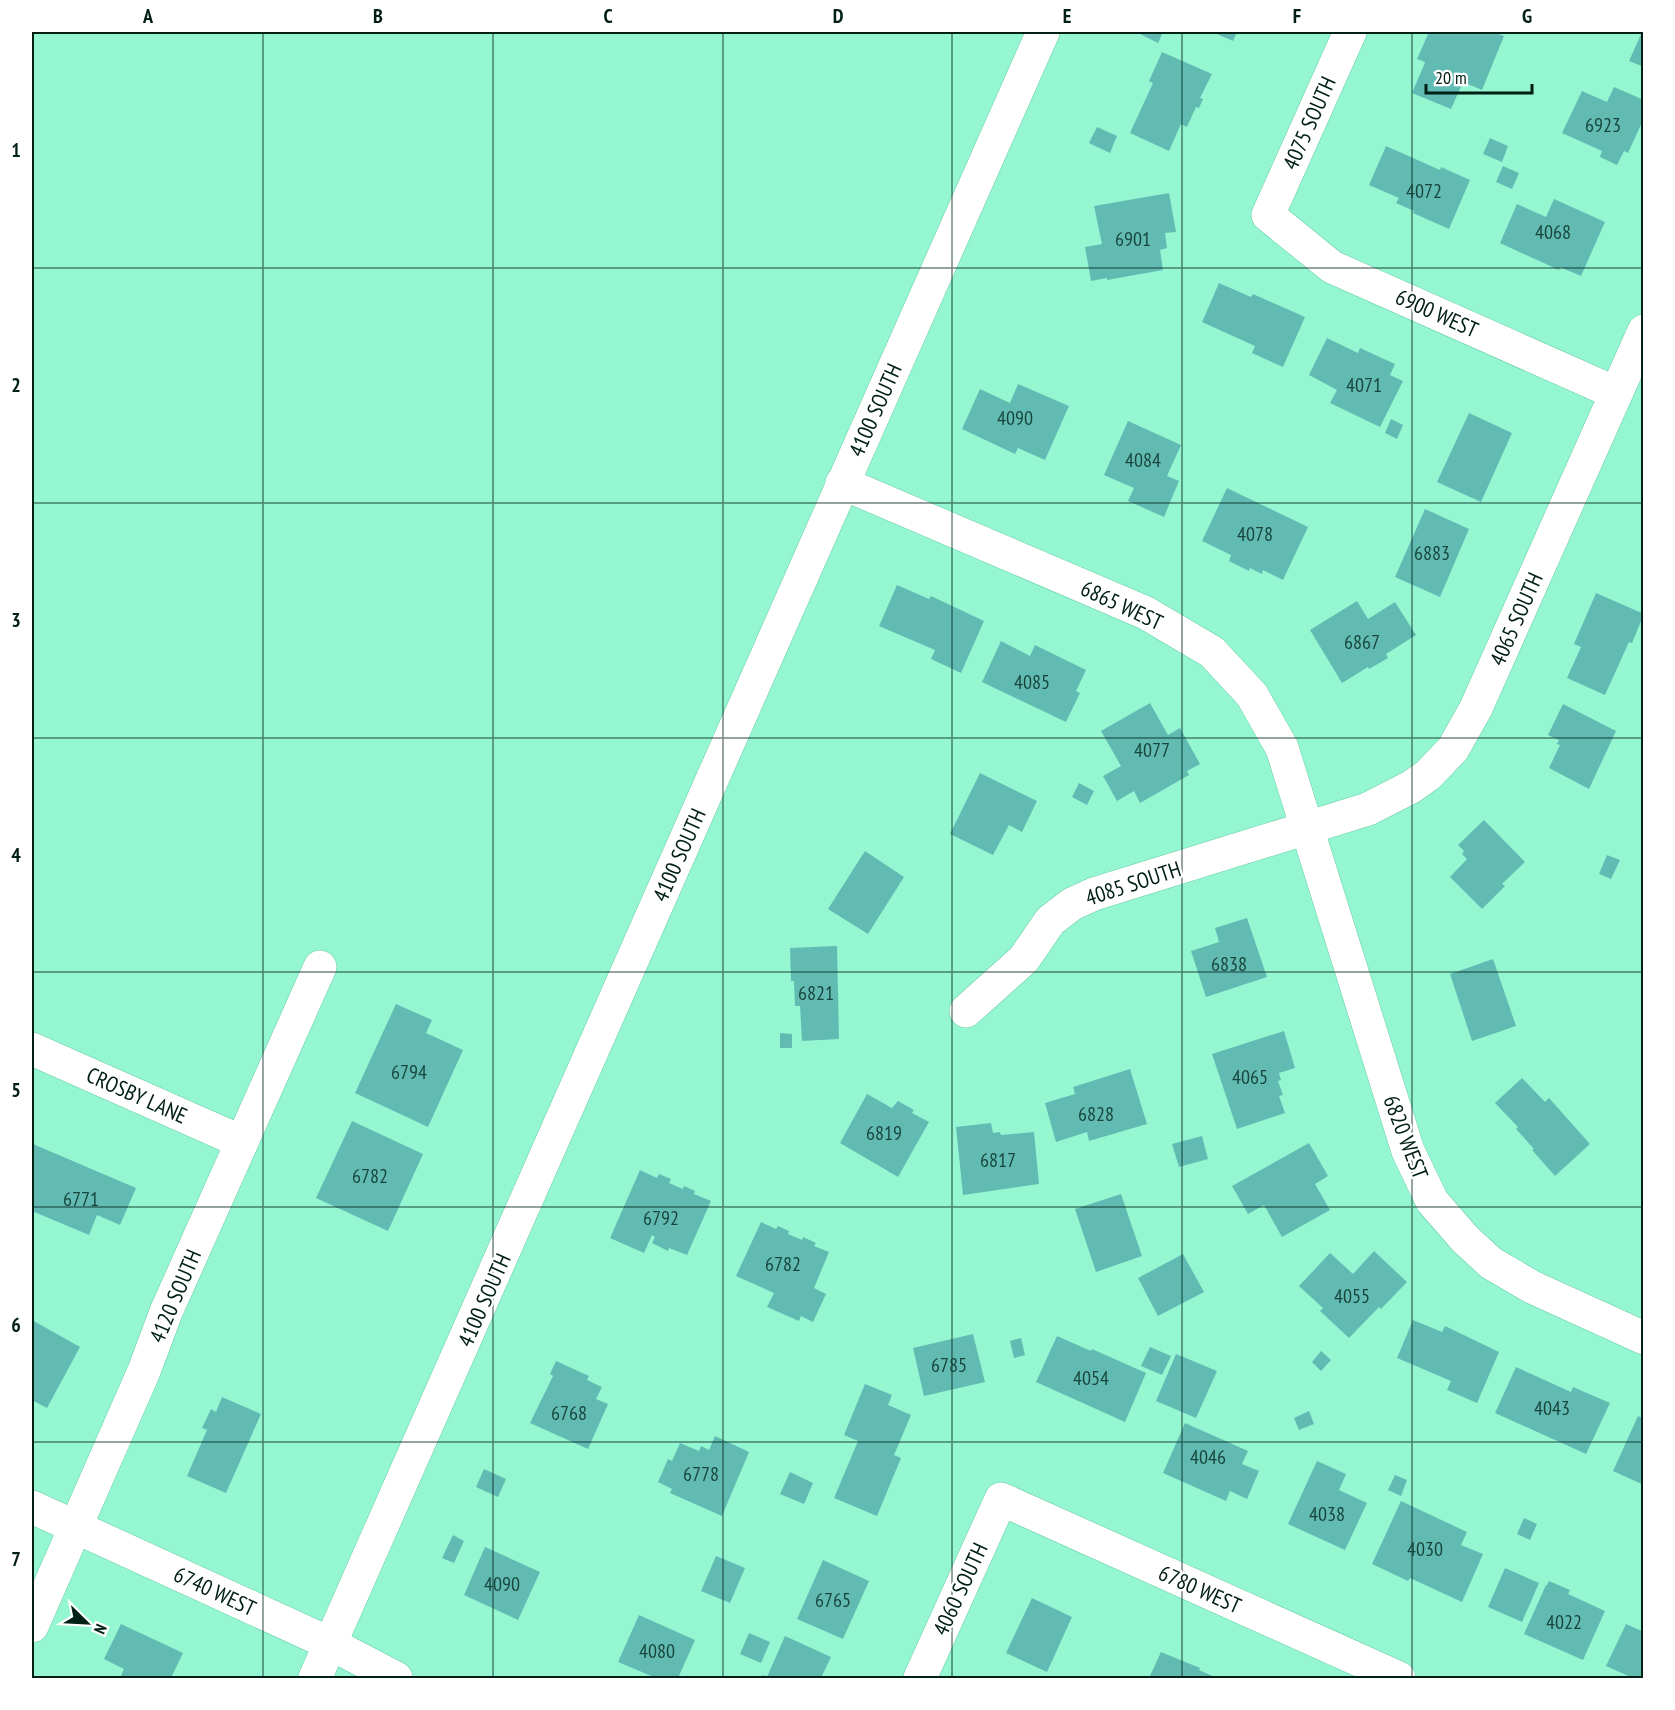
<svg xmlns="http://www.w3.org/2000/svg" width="1675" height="1710" font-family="'PT Sans Narrow',sans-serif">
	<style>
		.building { fill: #62bbb3 }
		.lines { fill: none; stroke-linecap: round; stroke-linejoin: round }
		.street-casing { stroke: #68cba7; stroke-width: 34 }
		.secondary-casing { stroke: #68cba7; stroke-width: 34 }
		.street { stroke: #fff; stroke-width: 33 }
		.secondary { stroke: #fff; stroke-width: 33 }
		.grid { fill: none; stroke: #001f15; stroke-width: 1.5; stroke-opacity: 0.55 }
		.labels { text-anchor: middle; stroke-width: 4.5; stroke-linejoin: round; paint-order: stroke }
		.number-label { font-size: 20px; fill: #18463c }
		.street-label { font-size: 22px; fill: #001f15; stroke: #fff }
		.neatline { fill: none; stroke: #001f15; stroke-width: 2 }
		.grid-label { font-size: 20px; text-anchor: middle; font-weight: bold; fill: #001f15 }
	</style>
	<rect width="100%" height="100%" fill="#95f7d2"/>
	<g class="building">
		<path d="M 1141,32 L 1163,32 L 1158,43 L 1140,34 Z"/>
		<path d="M 1212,32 L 1237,32 L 1233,41 Z"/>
		<path d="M 1429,32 L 1494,32 L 1504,36 L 1482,90 L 1463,82 L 1451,109 L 1412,93 L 1424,65 L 1425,62 L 1417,59 Z"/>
		<path d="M 1642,32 L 1644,32 L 1644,67 L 1629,61 Z"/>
		<path d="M 1162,52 L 1212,74 L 1200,98 L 1203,99 L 1199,108 L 1196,107 L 1187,127 L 1181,124 L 1169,151 L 1130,133 L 1153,83 L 1149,81 Z"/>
		<path d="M 1614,87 L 1644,100 L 1644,118 L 1628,153 L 1624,151 L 1617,165 L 1600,157 L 1602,151 L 1562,133 L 1582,91 L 1607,102 Z"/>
		<path d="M 1097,127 L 1117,136 L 1110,153 L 1089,143 Z"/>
		<path d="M 1490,138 L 1508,146 L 1502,162 L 1483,154 Z"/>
		<path d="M 1386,146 L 1440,170 L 1441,167 L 1470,180 L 1449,229 L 1413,213 L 1414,211 L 1396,203 L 1399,198 L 1369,185 Z"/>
		<path d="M 1503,166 L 1519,173 L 1512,189 L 1496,182 Z"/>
		<path d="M 1169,193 L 1176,232 L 1165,233 L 1167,248 L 1160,250 L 1163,270 L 1107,280 L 1107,278 L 1091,281 L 1085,247 L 1102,244 L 1094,206 Z"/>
		<path d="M 1554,199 L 1605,222 L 1581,276 L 1560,267 L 1559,270 L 1500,243 L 1517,204 L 1546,217 Z"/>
		<path d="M 1219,283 L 1251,297 L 1253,294 L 1305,317 L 1283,367 L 1252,353 L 1255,346 L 1202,322 Z"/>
		<path d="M 1327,338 L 1358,353 L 1360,348 L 1395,364 L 1390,375 L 1403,381 L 1380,427 L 1330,403 L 1337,390 L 1309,375 Z"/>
		<path d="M 1018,384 L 1069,406 L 1045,460 L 1018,448 L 1015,454 L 962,429 L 980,389 L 1010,403 Z"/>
		<path d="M 1469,413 L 1512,433 L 1481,502 L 1437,482 Z"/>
		<path d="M 1391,419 L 1403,425 L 1397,439 L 1385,433 Z"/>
		<path d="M 1128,421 L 1181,445 L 1167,476 L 1179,481 L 1164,517 L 1128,501 L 1134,488 L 1104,475 Z"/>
		<path d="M 1227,488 L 1308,527 L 1283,580 L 1263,570 L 1262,574 L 1250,568 L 1249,571 L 1229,561 L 1231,555 L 1202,541 Z"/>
		<path d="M 1425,509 L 1469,529 L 1440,597 L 1395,577 Z"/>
		<path d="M 897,585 L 929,599 L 931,596 L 984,621 L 961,673 L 931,659 L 935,650 L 879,626 Z"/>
		<path d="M 1596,593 L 1644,614 L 1632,643 L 1629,642 L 1605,695 L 1567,678 L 1581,647 L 1574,644 Z"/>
		<path d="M 1357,601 L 1368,619 L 1395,602 L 1416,635 L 1386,654 L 1388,658 L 1369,669 L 1368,667 L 1342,683 L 1310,630 Z"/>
		<path d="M 1001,641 L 1030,656 L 1035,645 L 1086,670 L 1076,691 L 1080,693 L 1066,722 L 982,682 Z"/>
		<path d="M 1150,703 L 1168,735 L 1180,728 L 1200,764 L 1187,771 L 1189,775 L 1140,803 L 1134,791 L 1117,801 L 1103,776 L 1121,766 L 1101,731 Z"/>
		<path d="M 1563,704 L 1616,731 L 1589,789 L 1549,768 L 1560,745 L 1557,744 L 1559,740 L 1548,735 Z"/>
		<path d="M 980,773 L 1037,801 L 1022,832 L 1009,825 L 993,855 L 950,834 Z"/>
		<path d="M 1079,783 L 1094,791 L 1087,805 L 1072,797 Z"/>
		<path d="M 1484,820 L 1525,862 L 1502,884 L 1505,886 L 1482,909 L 1450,877 L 1467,859 L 1462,854 L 1464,851 L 1458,845 Z"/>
		<path d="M 865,851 L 904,877 L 868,934 L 828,909 Z"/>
		<path d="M 1607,855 L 1620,860 L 1611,879 L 1599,874 Z"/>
		<path d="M 1247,918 L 1267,977 L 1206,997 L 1191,951 L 1219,942 L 1215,928 Z"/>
		<path d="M 837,946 L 839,1039 L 802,1041 L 800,1006 L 795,1006 L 794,981 L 791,981 L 790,948 Z"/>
		<path d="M 1493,959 L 1516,1026 L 1472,1041 L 1450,974 Z"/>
		<path d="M 396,1004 L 432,1020 L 426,1033 L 463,1050 L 428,1127 L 355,1093 Z"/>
		<path d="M 1284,1031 L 1295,1068 L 1279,1073 L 1281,1080 L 1278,1081 L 1283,1095 L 1279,1096 L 1285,1113 L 1237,1129 L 1212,1054 Z"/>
		<path d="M 780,1033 L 792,1034 L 792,1048 L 780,1048 Z"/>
		<path d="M 1130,1069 L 1147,1124 L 1089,1141 L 1087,1132 L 1056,1142 L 1045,1103 L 1075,1094 L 1073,1087 Z"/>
		<path d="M 1522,1078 L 1545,1102 L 1549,1098 L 1590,1144 L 1555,1176 L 1532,1150 L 1534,1149 L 1516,1129 L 1518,1127 L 1495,1103 Z"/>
		<path d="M 867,1094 L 892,1108 L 898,1101 L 914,1110 L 912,1113 L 929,1122 L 898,1177 L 840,1143 Z"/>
		<path d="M 352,1121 L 423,1154 L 388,1231 L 316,1198 Z"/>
		<path d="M 991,1123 L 993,1133 L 1000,1132 L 1001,1135 L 1034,1132 L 1039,1184 L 963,1195 L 956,1127 Z"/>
		<path d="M 1202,1136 L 1208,1159 L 1179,1167 L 1172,1144 Z"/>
		<path d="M 1309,1143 L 1328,1176 L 1315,1184 L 1330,1210 L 1282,1237 L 1264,1205 L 1248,1214 L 1232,1186 Z"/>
		<path d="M 33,1144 L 136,1188 L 120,1225 L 97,1215 L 89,1235 L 32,1211 Z"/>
		<path d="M 640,1170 L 657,1178 L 659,1174 L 671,1179 L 669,1183 L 683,1189 L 684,1186 L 695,1191 L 694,1194 L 711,1201 L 687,1255 L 669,1248 L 668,1251 L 652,1243 L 655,1237 L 652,1235 L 644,1253 L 610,1238 Z"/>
		<path d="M 1121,1194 L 1142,1256 L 1096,1272 L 1075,1209 Z"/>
		<path d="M 761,1222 L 776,1229 L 778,1226 L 789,1231 L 788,1234 L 802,1240 L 803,1237 L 816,1243 L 814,1246 L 829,1252 L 814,1288 L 826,1294 L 813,1322 L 801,1316 L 799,1321 L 767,1307 L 774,1293 L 736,1276 Z"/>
		<path d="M 1374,1251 L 1407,1282 L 1381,1309 L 1379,1307 L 1349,1338 L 1320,1311 L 1323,1308 L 1299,1286 L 1330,1253 L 1353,1274 Z"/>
		<path d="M 1183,1254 L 1204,1292 L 1158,1316 L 1138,1278 Z"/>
		<path d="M 32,1320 L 80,1347 L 47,1408 L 32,1400 Z"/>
		<path d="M 1413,1320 L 1442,1332 L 1445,1326 L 1499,1352 L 1477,1403 L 1447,1390 L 1451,1381 L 1397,1358 Z"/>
		<path d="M 973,1334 L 985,1382 L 924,1396 L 913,1348 Z"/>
		<path d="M 1057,1336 L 1091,1351 L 1092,1349 L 1146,1373 L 1125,1422 L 1036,1382 Z"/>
		<path d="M 1021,1338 L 1025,1355 L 1014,1358 L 1010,1341 Z"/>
		<path d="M 1150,1347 L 1171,1356 L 1162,1375 L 1141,1366 Z"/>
		<path d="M 1321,1351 L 1331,1360 L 1321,1371 L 1312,1362 Z"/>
		<path d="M 1176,1354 L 1217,1371 L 1196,1418 L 1156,1401 Z"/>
		<path d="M 556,1361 L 589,1376 L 587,1380 L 602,1387 L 596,1399 L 608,1404 L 588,1449 L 530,1423 L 553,1376 L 550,1374 Z"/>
		<path d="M 1516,1367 L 1571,1392 L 1573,1387 L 1610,1403 L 1586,1454 L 1495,1413 Z"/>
		<path d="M 865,1384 L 892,1395 L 888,1405 L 911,1415 L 894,1455 L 901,1458 L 877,1516 L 834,1498 L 858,1441 L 844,1435 Z"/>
		<path d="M 222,1397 L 261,1414 L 226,1493 L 187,1476 L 207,1430 L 202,1428 L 211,1409 L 216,1412 Z"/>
		<path d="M 1309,1411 L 1314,1424 L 1299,1430 L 1294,1418 Z"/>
		<path d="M 1638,1416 L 1644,1419 L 1644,1485 L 1613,1471 Z"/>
		<path d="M 1185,1423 L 1248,1451 L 1242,1464 L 1259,1471 L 1247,1499 L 1230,1491 L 1226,1501 L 1163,1473 Z"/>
		<path d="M 715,1436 L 749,1452 L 722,1516 L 679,1497 L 670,1493 L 672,1489 L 658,1482 L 668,1459 L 672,1461 L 680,1443 L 699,1451 L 701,1446 L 709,1450 Z"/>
		<path d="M 1317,1461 L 1346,1474 L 1339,1490 L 1367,1503 L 1345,1550 L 1288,1524 Z"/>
		<path d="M 484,1469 L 506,1479 L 498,1497 L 476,1487 Z"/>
		<path d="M 790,1472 L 813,1483 L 804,1504 L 780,1494 Z"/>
		<path d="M 1395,1475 L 1407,1480 L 1401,1496 L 1388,1490 Z"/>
		<path d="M 1401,1501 L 1467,1532 L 1461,1545 L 1483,1554 L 1462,1602 L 1410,1578 L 1408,1581 L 1372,1564 Z"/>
		<path d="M 1524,1518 L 1537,1524 L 1530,1540 L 1517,1534 Z"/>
		<path d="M 453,1535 L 464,1541 L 454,1563 L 442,1558 Z"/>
		<path d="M 485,1547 L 540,1572 L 518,1620 L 464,1595 Z"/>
		<path d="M 716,1556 L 745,1568 L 730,1603 L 701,1591 Z"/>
		<path d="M 823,1560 L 869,1581 L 843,1639 L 797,1619 Z"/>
		<path d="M 1505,1568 L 1539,1583 L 1522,1622 L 1488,1607 Z"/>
		<path d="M 1549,1581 L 1570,1590 L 1568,1594 L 1605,1611 L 1583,1660 L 1524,1634 L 1546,1585 L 1547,1585 Z"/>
		<path d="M 1032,1598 L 1072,1617 L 1047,1672 L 1006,1653 Z"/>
		<path d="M 639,1615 L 695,1640 L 678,1678 L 656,1678 L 618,1662 Z"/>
		<path d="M 121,1624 L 183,1653 L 171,1678 L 120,1678 L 124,1669 L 104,1659 Z"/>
		<path d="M 1626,1624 L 1644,1632 L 1644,1678 L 1633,1678 L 1606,1666 Z"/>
		<path d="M 749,1633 L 770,1642 L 761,1663 L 740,1654 Z"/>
		<path d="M 785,1636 L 831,1657 L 821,1678 L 762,1678 L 763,1675 L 767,1677 Z"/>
		<path d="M 1161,1652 L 1200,1668 L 1199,1670 L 1217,1678 L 1149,1678 Z"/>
	</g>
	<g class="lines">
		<defs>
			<g id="street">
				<path d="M 1350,32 L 1268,215 L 1332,267 L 1616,393"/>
				<path d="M 842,483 L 1146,613 L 1212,652 L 1252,695 L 1282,748 L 1408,1151 L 1432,1201 L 1465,1239 L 1491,1263 L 1532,1287 L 1644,1338"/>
				<path d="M 966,1011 L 1024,959 L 1050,921 L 1072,904 L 1094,894 L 1368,809 L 1411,787 L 1428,775 L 1453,749 L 1476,708 L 1644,331"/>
				<path d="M 32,1049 L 242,1142"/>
				<path d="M 32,1507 L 331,1644 L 396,1678"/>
				<path d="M 32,1626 L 144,1371 L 166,1312 L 320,967"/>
				<path d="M 920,1678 L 1001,1499 L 1399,1678"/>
			</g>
			<path id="secondary" d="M 315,1678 C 560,1130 799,580 1043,32"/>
		</defs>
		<use href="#street" class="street-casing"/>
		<use href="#secondary" class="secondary-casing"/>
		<use href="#street" class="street"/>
		<use href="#secondary" class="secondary"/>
	</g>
	<path class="grid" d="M 263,32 L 263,1678M 493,32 L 493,1678M 723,32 L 723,1678M 952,32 L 952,1678M 1182,32 L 1182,1678M 1412,32 L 1412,1678M 32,268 L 1644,268M 32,503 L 1644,503M 32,738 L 1644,738M 32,972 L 1644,972M 32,1207 L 1644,1207M 32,1442 L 1644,1442"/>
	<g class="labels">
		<g class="number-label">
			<text x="1603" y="132">6923</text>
			<text x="1424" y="198">4072</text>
			<text x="1553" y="239">4068</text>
			<text x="1133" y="246">6901</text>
			<text x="1364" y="392">4071</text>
			<text x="1015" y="425">4090</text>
			<text x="1143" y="467">4084</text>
			<text x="1255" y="541">4078</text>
			<text x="1432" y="560">6883</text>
			<text x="1362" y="649">6867</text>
			<text x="1032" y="689">4085</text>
			<text x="1152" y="757">4077</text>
			<text x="1229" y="971">6838</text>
			<text x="816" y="1000">6821</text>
			<text x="409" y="1079">6794</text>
			<text x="1250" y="1084">4065</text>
			<text x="1096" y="1121">6828</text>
			<text x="884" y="1140">6819</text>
			<text x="998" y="1167">6817</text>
			<text x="370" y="1183">6782</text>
			<text x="81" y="1206">6771</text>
			<text x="661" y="1225">6792</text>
			<text x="783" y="1271">6782</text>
			<text x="1352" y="1303">4055</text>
			<text x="949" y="1372">6785</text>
			<text x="1091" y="1385">4054</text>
			<text x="1552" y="1415">4043</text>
			<text x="569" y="1420">6768</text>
			<text x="1208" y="1464">4046</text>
			<text x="701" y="1481">6778</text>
			<text x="1327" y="1521">4038</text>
			<text x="1425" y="1556">4030</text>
			<text x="502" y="1591">4090</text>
			<text x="833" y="1607">6765</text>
			<text x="1564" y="1629">4022</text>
			<text x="657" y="1658">4080</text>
		</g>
		<g class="street-label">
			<text transform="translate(1309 123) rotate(-66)" y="8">4075 SOUTH</text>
			<text transform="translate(1437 313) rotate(24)" y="8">6900 WEST</text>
			<text transform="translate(875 410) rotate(-66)" y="8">4100 SOUTH</text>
			<text transform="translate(1122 605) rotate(25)" y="8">6865 WEST</text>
			<text transform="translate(1516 619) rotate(-66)" y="8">4065 SOUTH</text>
			<text transform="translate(679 855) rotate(-66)" y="8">4100 SOUTH</text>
			<text transform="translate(1133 883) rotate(-18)" y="8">4085 SOUTH</text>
			<text transform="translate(137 1095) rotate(24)" y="8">CROSBY LANE</text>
			<text transform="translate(1406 1137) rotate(69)" y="8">6820 WEST</text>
			<text transform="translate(175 1296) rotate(-67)" y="8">4120 SOUTH</text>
			<text transform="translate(484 1300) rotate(-66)" y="8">4100 SOUTH</text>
			<text transform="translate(960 1589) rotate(-65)" y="8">4060 SOUTH</text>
			<text transform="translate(1200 1589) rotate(24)" y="8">6780 WEST</text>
			<text transform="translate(215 1591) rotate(25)" y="8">6740 WEST</text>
		</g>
	</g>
	<rect width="1675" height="1710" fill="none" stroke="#ffffff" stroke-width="66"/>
	<g transform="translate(87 1623) rotate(114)" stroke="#ffffff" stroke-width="4.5" paint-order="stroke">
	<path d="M0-4.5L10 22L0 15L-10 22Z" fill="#001f15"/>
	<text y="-9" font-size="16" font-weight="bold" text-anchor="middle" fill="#001f15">N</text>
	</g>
	<path d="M1426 84v9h106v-9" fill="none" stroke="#001f15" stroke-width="3"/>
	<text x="1435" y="84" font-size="18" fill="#001f15" stroke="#ffffff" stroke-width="4.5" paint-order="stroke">20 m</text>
	<rect x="33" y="33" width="1609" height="1644" class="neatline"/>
	<g class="grid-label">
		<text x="148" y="23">A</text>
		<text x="378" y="23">B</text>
		<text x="608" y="23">C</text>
		<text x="838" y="23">D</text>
		<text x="1067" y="23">E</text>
		<text x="1297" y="23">F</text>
		<text x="1527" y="23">G</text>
		<text x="16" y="157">1</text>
		<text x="16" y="392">2</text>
		<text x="16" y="627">3</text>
		<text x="16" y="862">4</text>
		<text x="16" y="1097">5</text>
		<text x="16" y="1332">6</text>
		<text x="16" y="1566">7</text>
	</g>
</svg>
